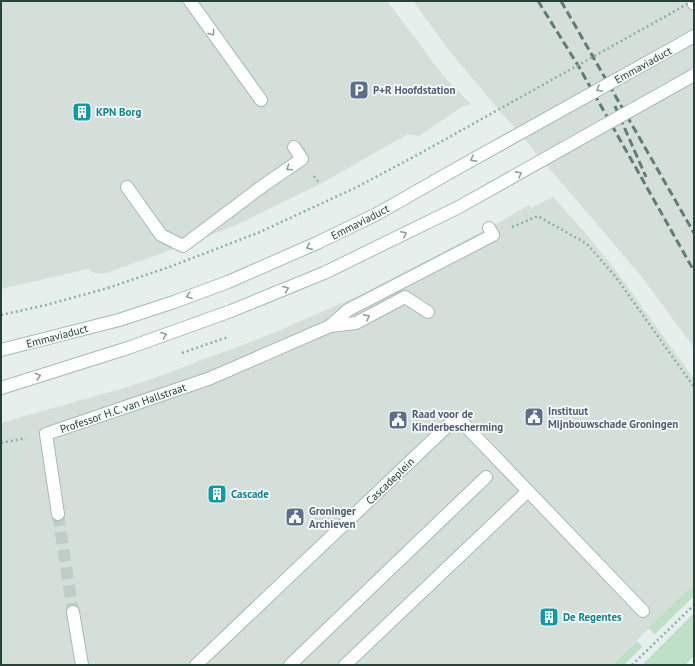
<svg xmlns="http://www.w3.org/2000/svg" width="695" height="666" font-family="'PT Sans',sans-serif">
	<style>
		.built { fill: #d4dfda }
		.grass { fill: #bfe0c8 }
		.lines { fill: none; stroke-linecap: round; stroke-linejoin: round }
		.minor-tunnel { stroke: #bfccc8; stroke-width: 12; stroke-dasharray: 12 6; stroke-linecap: butt }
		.service-casing { stroke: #a8b8b2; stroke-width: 14 }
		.minor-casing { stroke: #a8b8b2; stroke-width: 14 }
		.secondary-casing { stroke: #a4bbb3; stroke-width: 14 }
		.path { stroke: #86b3a5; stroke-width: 2.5; stroke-dasharray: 2 3; stroke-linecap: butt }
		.service { stroke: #fff; stroke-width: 12 }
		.minor { stroke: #fff; stroke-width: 12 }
		.secondary { stroke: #fff; stroke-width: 12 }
		.rail { stroke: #5f7d75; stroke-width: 3; stroke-dasharray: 8 4; stroke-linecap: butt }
		.secondary-bridge-casing { stroke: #a4bbb3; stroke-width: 14; stroke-linecap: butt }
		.path-bridge { stroke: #86b3a5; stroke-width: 2.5; stroke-dasharray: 2 3; stroke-linecap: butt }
		.secondary-bridge { stroke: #fff; stroke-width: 12 }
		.oneway { stroke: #92a09c }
		.labels { text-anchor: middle; stroke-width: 3.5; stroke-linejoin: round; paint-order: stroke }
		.street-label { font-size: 11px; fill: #24423a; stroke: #f7fbf9 }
		.service-label { font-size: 11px; font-weight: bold; fill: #4e5e75; stroke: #f7fbf9; text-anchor: start }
		.culture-label { font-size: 11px; font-weight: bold; fill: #0d838f; stroke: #f7fbf9; text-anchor: start }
	</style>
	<rect width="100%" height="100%" fill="#e6efeb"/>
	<g class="built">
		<path d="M 1,1 L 387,1 L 445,78 L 471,104 L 463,106 L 419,136 L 408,134 L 320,184 L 236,225 L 183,246 L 103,274 L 94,273 L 88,269 L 1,289 Z"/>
		<path d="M 413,1 L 694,1 L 694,348 L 642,277 L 455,58 Z"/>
		<path d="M 553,197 L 586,234 L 617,272 L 694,379 L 694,584 L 612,665 L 1,665 L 1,423 L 138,384 L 271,334 L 358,296 L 489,228 L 529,205 L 531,208 Z"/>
	</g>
	<g class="grass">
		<path d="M 694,584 L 694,596 L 655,634 L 648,628 Z"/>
		<path d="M 694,613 L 694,656 L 685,665 L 642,665 Z"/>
		<path d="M 637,641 L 642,647 L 624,665 L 612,665 Z"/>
	</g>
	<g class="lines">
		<path class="minor-tunnel" d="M 58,514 L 73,612"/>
		<defs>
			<g id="service">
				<path d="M 190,1 L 261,100"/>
				<path d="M 693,1 L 694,4"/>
				<path d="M 127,187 L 161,235 L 183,246 L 264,185 L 302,159 L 294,147"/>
				<path d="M 330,326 L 356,323 L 405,297 L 428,312"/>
				<path d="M 229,370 L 330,326 L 348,310 L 493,235 L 489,228"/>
				<path d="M 196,665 L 457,417 L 643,611"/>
				<path d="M 290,665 L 486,477"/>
				<path d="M 345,665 L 528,491"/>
			</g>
			<g id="minor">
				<path d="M 58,514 L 46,434 L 208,379 L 229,370"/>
				<path d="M 73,612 L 82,665"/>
			</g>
			<g id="secondary">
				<path d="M 682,43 L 694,36"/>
				<path d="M 1,350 L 119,320"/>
				<path d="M 1,388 L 128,348"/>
			</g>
		</defs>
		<use href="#service" class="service-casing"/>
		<use href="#minor" class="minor-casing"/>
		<use href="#secondary" class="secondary-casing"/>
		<g class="path">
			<path d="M 314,176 L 320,184"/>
			<path d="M 512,227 L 538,216 L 587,244 L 615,276 L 694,387"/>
			<path d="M 1,315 L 46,305 L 108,288"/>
			<path d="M 1,443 L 26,438"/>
			<path d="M 632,665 L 694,605"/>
		</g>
		<use href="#service" class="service"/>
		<use href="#minor" class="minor"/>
		<use href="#secondary" class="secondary"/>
		<g class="rail">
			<path d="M 538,1 L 579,67 L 694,271"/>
			<path d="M 561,1 L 694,233"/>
			<path d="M 615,106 L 646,177"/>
		</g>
		<defs>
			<g id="secondary-bridge">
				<path d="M 119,320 L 174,302 L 228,282 L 317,243 L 377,214 L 447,174 L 682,43"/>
				<path d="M 128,348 L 231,311 L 324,273 L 459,207 L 694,75"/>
			</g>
		</defs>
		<use href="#secondary-bridge" class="secondary-bridge-casing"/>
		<g class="path-bridge">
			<path d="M 108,288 L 172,266 L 260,232 L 357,187 L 419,154 L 675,11 L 692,1"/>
			<path d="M 182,353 L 228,337"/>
		</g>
		<use href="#secondary-bridge" class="secondary-bridge"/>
	</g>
	<defs><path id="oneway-chevron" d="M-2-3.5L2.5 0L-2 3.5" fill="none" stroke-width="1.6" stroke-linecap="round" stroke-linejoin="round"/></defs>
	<g class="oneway">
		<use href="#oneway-chevron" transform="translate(212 33) rotate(54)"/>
		<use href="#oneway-chevron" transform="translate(599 89) rotate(151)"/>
		<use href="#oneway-chevron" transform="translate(473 159) rotate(151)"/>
		<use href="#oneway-chevron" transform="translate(289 168) rotate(146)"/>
		<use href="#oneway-chevron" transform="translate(519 174) rotate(-29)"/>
		<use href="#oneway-chevron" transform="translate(404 234) rotate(-26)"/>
		<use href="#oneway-chevron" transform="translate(309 247) rotate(156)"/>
		<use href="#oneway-chevron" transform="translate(286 289) rotate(-22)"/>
		<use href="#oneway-chevron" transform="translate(189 296) rotate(160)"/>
		<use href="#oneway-chevron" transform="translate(367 317) rotate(-28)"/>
		<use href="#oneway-chevron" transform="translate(164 335) rotate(-20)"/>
		<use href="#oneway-chevron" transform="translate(38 376) rotate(-17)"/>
	</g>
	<defs>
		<symbol id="parking-square" viewBox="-11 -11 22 22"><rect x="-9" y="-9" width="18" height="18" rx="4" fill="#5c6f8a" stroke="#f7fbf9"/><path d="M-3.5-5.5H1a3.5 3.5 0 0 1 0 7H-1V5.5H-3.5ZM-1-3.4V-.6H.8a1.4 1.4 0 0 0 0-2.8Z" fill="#fff"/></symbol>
		<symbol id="building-square" viewBox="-11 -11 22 22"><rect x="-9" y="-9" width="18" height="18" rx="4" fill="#0f9aa8" stroke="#f7fbf9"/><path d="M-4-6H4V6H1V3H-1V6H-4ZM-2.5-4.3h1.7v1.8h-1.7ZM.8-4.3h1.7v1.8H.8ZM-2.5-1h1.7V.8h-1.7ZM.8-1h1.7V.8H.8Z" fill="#fff"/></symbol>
		<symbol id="civic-square" viewBox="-11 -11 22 22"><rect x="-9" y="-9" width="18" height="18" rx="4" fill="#5c6f8a" stroke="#f7fbf9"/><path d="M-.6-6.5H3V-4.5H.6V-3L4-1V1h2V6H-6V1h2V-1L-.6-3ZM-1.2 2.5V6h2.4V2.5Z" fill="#fff"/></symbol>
	</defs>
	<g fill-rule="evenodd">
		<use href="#parking-square" x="348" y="79" width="22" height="22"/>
		<use href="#building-square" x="71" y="101" width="22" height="22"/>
		<use href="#civic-square" x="523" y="406" width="22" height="22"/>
		<use href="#civic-square" x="387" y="409" width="22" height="22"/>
		<use href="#building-square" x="206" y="483" width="22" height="22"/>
		<use href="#civic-square" x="284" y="506" width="22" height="22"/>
		<use href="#building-square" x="538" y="606" width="22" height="22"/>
	</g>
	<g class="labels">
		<g class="street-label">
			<text transform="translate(643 65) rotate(-29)" y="4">Emmaviaduct</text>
			<text transform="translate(360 222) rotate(-27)" y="4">Emmaviaduct</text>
			<text transform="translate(57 336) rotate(-15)" y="4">Emmaviaduct</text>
			<text transform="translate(123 408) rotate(-19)" y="4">Professor H.C. van Hallstraat</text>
			<text transform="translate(390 481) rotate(-44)" y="4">Cascadeplein</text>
		</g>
		<g class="service-label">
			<text x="373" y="94">P+R Hoofdstation</text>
			<text x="548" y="415">Instituut<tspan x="548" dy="13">Mijnbouwschade Groningen</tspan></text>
			<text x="412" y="418">Raad voor de<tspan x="412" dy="13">Kinderbescherming</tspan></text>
			<text x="309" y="515">Groninger<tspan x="309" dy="13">Archieven</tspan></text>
		</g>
		<g class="culture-label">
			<text x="96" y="116">KPN Borg</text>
			<text x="231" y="498">Cascade</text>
			<text x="563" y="621">De Regentes</text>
		</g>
	</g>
	<rect width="695" height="666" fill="none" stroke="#24423a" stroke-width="4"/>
</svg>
